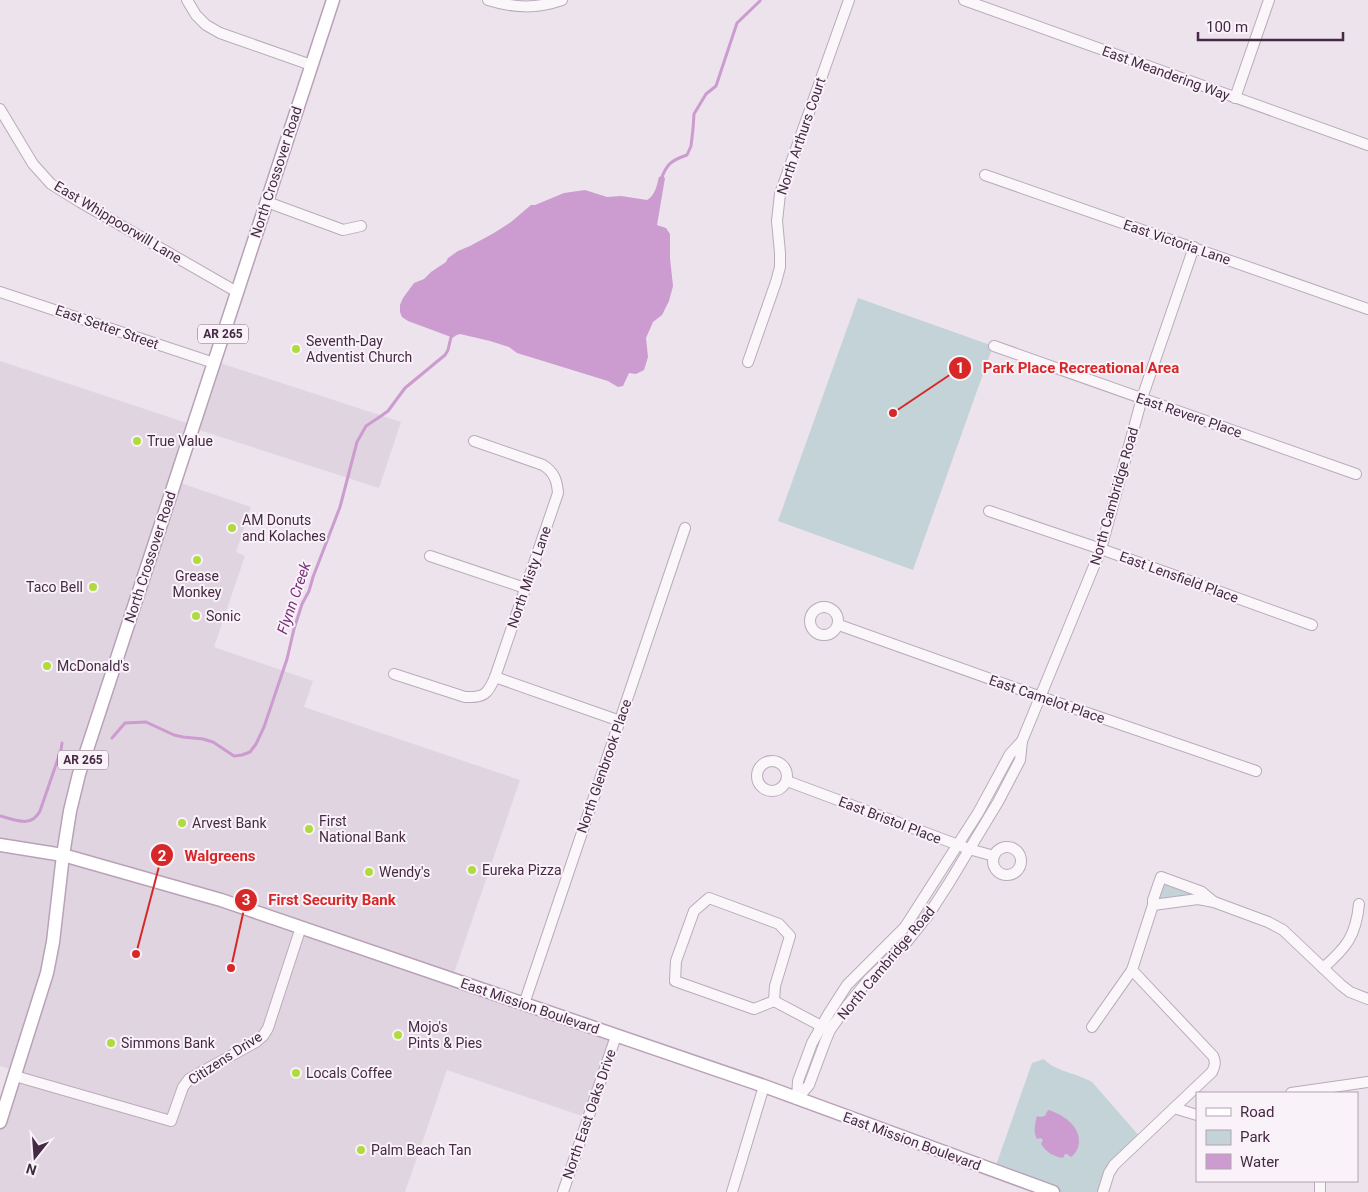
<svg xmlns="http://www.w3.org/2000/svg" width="1368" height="1192" font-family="Roboto,sans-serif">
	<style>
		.built { fill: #e1d4e1 }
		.green { fill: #c3d3d7 }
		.water { fill: #cc9bcf }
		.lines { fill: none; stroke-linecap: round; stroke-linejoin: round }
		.stream { stroke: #cc9bcf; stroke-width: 3 }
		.minor-casing { stroke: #baabba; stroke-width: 12 }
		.major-casing { stroke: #b9a1b8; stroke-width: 15 }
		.minor { stroke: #faf6fa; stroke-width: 10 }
		.major { stroke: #fff; stroke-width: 12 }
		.poi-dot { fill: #afdb3e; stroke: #f9f3f9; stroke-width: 2 }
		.labels { text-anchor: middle; stroke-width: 4; stroke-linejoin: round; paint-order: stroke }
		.shield { fill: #f9f3f9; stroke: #7c667a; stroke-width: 1 }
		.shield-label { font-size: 12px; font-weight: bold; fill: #462944 }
		.street-label { font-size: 14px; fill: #462944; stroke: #f9f3f9 }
		.poi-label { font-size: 14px; fill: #462944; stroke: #f9f3f9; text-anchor: start }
		.water-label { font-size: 15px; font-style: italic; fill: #7d2f7e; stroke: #f9f3f9 }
		.leader { fill: none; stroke: #d62828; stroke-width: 2 }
		.callout-dot { fill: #d62828; stroke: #f9f3f9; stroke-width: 2 }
		.mark-label { font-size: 15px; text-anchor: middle; font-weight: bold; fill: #fff }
		.callout-label { font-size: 15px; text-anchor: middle; font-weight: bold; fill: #d62828; stroke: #f9f3f9; stroke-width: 4; stroke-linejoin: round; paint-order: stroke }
	</style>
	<rect width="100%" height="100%" fill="#ece3ec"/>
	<path class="built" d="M 0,361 L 193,425 L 214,361 L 401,422 L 379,488 L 193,428 L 175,481 L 251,507 L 236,552 L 245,556 L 214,647 L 313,681 L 304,707 L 520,780 L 452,979 L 616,1036 L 588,1118 L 447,1070 L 405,1192 L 0,1192 L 0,1122 L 17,1071 L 0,1066 Z"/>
	<g class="green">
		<path d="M 858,298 L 993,346 L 913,570 L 778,521 Z"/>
		<path d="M 1161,877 L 1214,902 L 1153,905 Z"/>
		<path d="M 1044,1059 C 1054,1071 1079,1074 1092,1082 L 1141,1138 L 1114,1165 L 1103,1192 L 1053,1192 L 994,1171 L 1032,1063 Z"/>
	</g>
	<g class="water">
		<path d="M 662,176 L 665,178 L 657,225 L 666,228 L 670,234 L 670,258 L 673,286 L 669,301 L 662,315 L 653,322 L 646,338 L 648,357 L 644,370 L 636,374 L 629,373 L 623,386 L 618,387 L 608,381 L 517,353 L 509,347 L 490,341 L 460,334 L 451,337 L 408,321 L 402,317 L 400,312 L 400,305 L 403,298 L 414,283 L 424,279 L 431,272 L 446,262 L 448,258 L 458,251 L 470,246 L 494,233 L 511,222 L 531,205 L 535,205 L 564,193 L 585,190 L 607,197 L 621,196 L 647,200 C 655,196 657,185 659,177 Z"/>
		<path d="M 1048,1110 C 1062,1114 1080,1125 1079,1143 C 1078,1149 1076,1153 1071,1157 L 1067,1154 L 1065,1154 L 1063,1158 C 1053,1156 1047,1153 1041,1144 L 1043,1140 L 1041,1138 L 1037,1139 C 1033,1132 1035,1124 1037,1116 L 1040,1117 L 1045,1116 Z"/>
	</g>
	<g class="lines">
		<g class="stream">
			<path d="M 661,180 C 666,164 672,160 687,155 L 691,146 L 693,129 L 694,114 L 706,94 L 716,86 L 737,23 L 760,1"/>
			<path d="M 112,738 L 125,723 L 146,722 L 174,735 L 183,737 L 203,739 L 213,742 L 234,756 L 242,755 L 250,752 L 256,744 L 264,727 L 287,659 L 294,629 L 302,604 L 309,591 L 313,577 L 340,507 L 357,442 L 366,426 L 381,416 L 388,411 L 405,388 L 445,355 L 448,350 L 451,337 L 454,335"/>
			<path d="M 0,816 C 16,820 31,828 40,811 L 61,750 L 62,743"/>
		</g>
		<defs>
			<g id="minor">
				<path d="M 187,0 L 196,15 L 206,25 L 220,33 L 311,65"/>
				<path d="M 488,0 C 514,8 536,9 562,0"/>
				<path d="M 964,0 L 1368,145"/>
				<path d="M 1235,98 L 1269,0"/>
				<path d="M 0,109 L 33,164 L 51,184 L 80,202 L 237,292"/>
				<path d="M 985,175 L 1368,309"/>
				<path d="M 267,202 L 343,230 L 361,226"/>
				<path d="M 0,292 L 214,363"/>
				<path d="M 994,346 L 1356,474"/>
				<path d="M 748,362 L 776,282 L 780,267 L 780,253 L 777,221 L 780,194 L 849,0"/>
				<path d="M 989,511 L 1101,549 L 1312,625"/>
				<path d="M 430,556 L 525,588"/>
				<circle cx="824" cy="621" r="14"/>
				<path d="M 839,625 L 1041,697 L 1256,771"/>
				<path d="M 394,674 L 465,697 C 484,698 488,694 495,677 L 558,493 C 557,480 554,472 543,465 L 474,441"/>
				<path d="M 495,677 L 620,721"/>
				<circle cx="772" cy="776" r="15"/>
				<path d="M 787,781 L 969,849 L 994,856"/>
				<circle cx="1007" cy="861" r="14"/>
				<path d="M 709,898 L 779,924 L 790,936 L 775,986 L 774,1001 L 754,1009 L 675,981 L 676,961 L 694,911 Z"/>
				<path d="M 1153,905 L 1198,899 L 1214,902 L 1268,922 L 1283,930 L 1341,985 L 1350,992 L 1368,999"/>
				<path d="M 1323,968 C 1346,948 1356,936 1359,904"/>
				<path d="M 774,1001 L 827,1029"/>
				<path d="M 524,1004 L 685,528"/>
				<path d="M 1092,1027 L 1132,970 L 1153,905 L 1153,900 L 1161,877 L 1202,892 L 1214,902"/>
				<path d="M 15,1076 L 171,1121 L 183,1087 L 189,1079 L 256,1042 L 263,1036 L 268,1028 L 301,927"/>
				<path d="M 1291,1093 L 1368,1082"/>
				<path d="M 797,1099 L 809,1085 L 825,1042 L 830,1030 L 847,1006 L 869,979 L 906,943 L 929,914 L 949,883 L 998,802 L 1020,760 L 1022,741 L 1101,549 L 1142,398 L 1194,247"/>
				<path d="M 797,1099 L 798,1081 L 812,1043 L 829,1013 L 847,985 L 905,927 L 978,813 L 1010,754 L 1022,741"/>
				<path d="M 1174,1108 L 1197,1115"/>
				<path d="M 563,1192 L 616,1036"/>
				<path d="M 732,1192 L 764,1086"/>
				<path d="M 1103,1192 L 1109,1173 L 1114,1165 L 1212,1072 C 1215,1066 1216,1062 1213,1056 L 1132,970"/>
				<path d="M 1320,1192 L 1320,1181"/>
			</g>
			<g id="major">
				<path d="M 0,845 L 63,855 L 221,900 L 764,1086 L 1053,1192"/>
				<path d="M 0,1122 L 47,973 L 53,942 L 63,855 L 70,811 L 79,774 L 333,0"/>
			</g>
		</defs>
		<use href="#minor" class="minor-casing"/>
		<use href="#major" class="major-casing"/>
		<use href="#minor" class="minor"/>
		<use href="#major" class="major"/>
	</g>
	<g class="poi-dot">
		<circle cx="296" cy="349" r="5"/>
		<circle cx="137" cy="441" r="5"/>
		<circle cx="232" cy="528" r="5"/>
		<circle cx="197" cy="560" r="5"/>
		<circle cx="93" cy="587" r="5"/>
		<circle cx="196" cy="616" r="5"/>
		<circle cx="47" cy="666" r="5"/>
		<circle cx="182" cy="823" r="5"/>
		<circle cx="309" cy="829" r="5"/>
		<circle cx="472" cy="870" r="5"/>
		<circle cx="369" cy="872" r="5"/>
		<circle cx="398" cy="1035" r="5"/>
		<circle cx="111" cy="1043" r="5"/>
		<circle cx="296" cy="1073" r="5"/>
		<circle cx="361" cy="1150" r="5"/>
	</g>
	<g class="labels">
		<g class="shield">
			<rect x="198" y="324.5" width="50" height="19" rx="4"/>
			<rect x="58" y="750.5" width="50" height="19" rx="4"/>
		</g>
		<g class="shield-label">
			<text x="223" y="338">AR 265</text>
			<text x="83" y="764">AR 265</text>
		</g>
		<g class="street-label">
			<text transform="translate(1166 73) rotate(20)" y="5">East Meandering Way</text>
			<text transform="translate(801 136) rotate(-71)" y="5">North Arthurs Court</text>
			<text transform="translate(276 172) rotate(-72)" y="5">North Crossover Road</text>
			<text transform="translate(118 222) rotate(31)" y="5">East Whippoorwill Lane</text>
			<text transform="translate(1177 242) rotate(19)" y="5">East Victoria Lane</text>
			<text transform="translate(107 327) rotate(19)" y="5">East Setter Street</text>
			<text transform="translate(1189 415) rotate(19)" y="5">East Revere Place</text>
			<text transform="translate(1114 496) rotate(-74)" y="5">North Cambridge Road</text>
			<text transform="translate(150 557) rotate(-72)" y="5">North Crossover Road</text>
			<text transform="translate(529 577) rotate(-71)" y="5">North Misty Lane</text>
			<text transform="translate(1179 577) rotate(20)" y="5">East Lensfield Place</text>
			<text transform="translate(1047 699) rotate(19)" y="5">East Camelot Place</text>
			<text transform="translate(604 766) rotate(-71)" y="5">North Glenbrook Place</text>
			<text transform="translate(890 820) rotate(21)" y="5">East Bristol Place</text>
			<text transform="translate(886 963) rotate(-50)" y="5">North Cambridge Road</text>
			<text transform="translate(530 1006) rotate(19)" y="5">East Mission Boulevard</text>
			<text transform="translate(225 1058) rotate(-33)" y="5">Citizens Drive</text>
			<text transform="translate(589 1114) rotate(-71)" y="5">North East Oaks Drive</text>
			<text transform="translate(912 1141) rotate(20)" y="5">East Mission Boulevard</text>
		</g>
		<g class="poi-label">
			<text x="306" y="346">Seventh-Day<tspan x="306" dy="16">Adventist Church</tspan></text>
			<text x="147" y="446">True Value</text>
			<text x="242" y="525">AM Donuts<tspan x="242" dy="16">and Kolaches</tspan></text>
			<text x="197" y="581" text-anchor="middle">Grease<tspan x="197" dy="16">Monkey</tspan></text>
			<text x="83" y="592" text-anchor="end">Taco Bell</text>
			<text x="206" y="621">Sonic</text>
			<text x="57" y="671">McDonald's</text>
			<text x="319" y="826">First<tspan x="319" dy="16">National Bank</tspan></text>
			<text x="192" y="828">Arvest Bank</text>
			<text x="482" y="875">Eureka Pizza</text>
			<text x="379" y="877">Wendy's</text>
			<text x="408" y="1032">Mojo's<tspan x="408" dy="16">Pints &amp; Pies</tspan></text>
			<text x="121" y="1048">Simmons Bank</text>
			<text x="306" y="1078">Locals Coffee</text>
			<text x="371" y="1155">Palm Beach Tan</text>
		</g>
		<g class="water-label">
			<text transform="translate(294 598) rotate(-71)" y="5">Flynn Creek</text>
		</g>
	</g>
	<path class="leader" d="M893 413L960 368M136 954L162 855M231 968L246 900"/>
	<g class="callout-dot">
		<circle cx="893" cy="413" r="5"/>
		<circle cx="136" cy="954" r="5"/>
		<circle cx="231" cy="968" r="5"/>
		<circle cx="960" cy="368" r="12"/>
		<circle cx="162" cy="855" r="12"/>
		<circle cx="246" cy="900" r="12"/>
	</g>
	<g class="mark-label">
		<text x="960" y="373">1</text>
		<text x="162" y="861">2</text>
		<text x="246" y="905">3</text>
	</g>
	<g class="callout-label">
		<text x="1081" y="373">Park Place Recreational Area</text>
		<text x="220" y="861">Walgreens</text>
		<text x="332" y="905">First Security Bank</text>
	</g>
	<rect x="1196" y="1092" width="162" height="90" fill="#f9f3f9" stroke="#b1a2b1"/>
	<rect x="1206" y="1108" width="25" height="8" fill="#ffffff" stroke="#b1a2b1"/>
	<text x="1240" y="1117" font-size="15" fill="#462944">Road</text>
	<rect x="1206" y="1130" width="25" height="15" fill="#c3d3d7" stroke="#b1a2b1"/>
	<text x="1240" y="1142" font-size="15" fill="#462944">Park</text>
	<rect x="1206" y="1154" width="25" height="15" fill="#cc9bcf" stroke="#b1a2b1"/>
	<text x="1240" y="1167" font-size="15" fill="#462944">Water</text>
	<g transform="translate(35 1157) rotate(197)" stroke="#f9f3f9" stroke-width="4" paint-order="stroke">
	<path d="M0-4L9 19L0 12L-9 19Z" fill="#462944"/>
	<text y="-8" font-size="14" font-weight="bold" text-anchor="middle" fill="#462944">N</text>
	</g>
	<path d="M1198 32v8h145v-8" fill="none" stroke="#462944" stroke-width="2.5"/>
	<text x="1206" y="32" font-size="15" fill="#462944" stroke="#f9f3f9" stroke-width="4" paint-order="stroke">100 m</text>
</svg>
